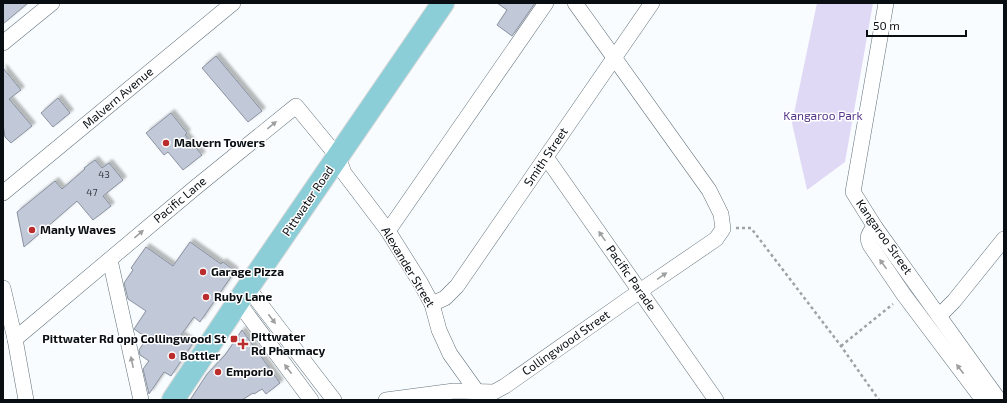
<svg xmlns="http://www.w3.org/2000/svg" width="1007" height="403" font-family="'Exo 2',sans-serif">
	<style>
		.green { fill: #e0d9f6 }
		.building { fill: #c1c8d8; stroke: #8a91a0; filter: url(#shadow) }
		.lines { fill: none; stroke-linecap: round; stroke-linejoin: round }
		.street-casing { stroke: #64737d; stroke-width: 16 }
		.primary-casing { stroke: #d8d8d9; stroke-width: 24 }
		.path { stroke: #9ea2a5; stroke-width: 2.5; stroke-dasharray: 3 3; stroke-linecap: butt }
		.street { stroke: #fff; stroke-width: 15 }
		.primary { stroke: #8cced7; stroke-width: 22 }
		.oneway { fill: #9d9fa0 }
		.poi-dot { fill: #bb2c2d; stroke: #fff; stroke-width: 1.5 }
		.labels { text-anchor: middle; stroke-width: 3; stroke-linejoin: round; paint-order: stroke }
		.number-label { font-size: 10px; fill: #373c44 }
		.street-label { font-size: 12px; fill: #090e12; stroke: #fff }
		.park-label { font-size: 12px; fill: #55378a; stroke: #fff }
		.poi-label { font-size: 12px; font-weight: bold; fill: #090e12; stroke: #fff; text-anchor: start }
	</style>
	<defs>
		<filter id="shadow"><feDropShadow dx="3.5" dy="-3.5" stdDeviation="1" flood-color="#0004"/></filter>
	</defs>
	<rect width="100%" height="100%" fill="#f8fcfe"/>
	<path class="green" d="M 817,3 L 873,3 L 845,162 L 807,190 L 792,123 Z"/>
	<g class="building">
		<path d="M 3,3 L 28,3 L 3,24 Z"/>
		<path d="M 497,3 L 535,3 L 512,36 L 497,25 L 507,10 Z"/>
		<path d="M 216,56 L 262,111 L 248,122 L 202,68 Z"/>
		<path d="M 3,68 L 21,90 L 9,99 L 32,126 L 11,143 L 5,137 L 3,124 Z"/>
		<path d="M 58,98 L 70,113 L 53,127 L 41,113 Z"/>
		<path d="M 171,113 L 187,133 L 185,135 L 202,155 L 183,170 L 168,152 L 164,155 L 146,133 Z"/>
		<path d="M 95,160 L 102,168 L 109,163 L 123,180 L 103,196 L 111,206 L 93,220 L 77,201 L 24,247 L 17,212 L 55,181 L 62,189 L 85,169 L 84,168 Z"/>
		<path d="M 190,242 L 221,264 L 223,262 L 235,271 L 200,322 L 194,317 L 181,335 L 193,343 L 171,376 L 164,372 L 149,394 L 143,369 L 149,361 L 140,355 L 139,350 L 147,338 L 134,329 L 146,311 L 128,299 L 124,283 L 133,270 L 131,268 L 146,247 L 173,266 Z"/>
		<path d="M 242,330 L 280,383 L 266,394 L 262,389 L 254,394 L 253,393 L 242,400 L 190,400 L 207,374 L 225,355 Z"/>
	</g>
	<g class="lines">
		<defs>
			<g id="street">
				<path d="M 886,3 L 853,192 L 875,227 L 999,400"/>
				<path d="M 3,43 L 52,3"/>
				<path d="M 546,157 L 716,400"/>
				<path d="M 3,193 L 233,3"/>
				<path d="M 875,227 C 869,232 866,237 870,245 L 904,295 L 983,400"/>
				<path d="M 388,231 L 546,3"/>
				<path d="M 110,260 L 141,400"/>
				<path d="M 3,288 L 15,339 L 26,400"/>
				<path d="M 248,288 L 334,400"/>
				<path d="M 238,302 L 311,400"/>
				<path d="M 432,304 L 445,298 L 457,286 L 652,3"/>
				<path d="M 939,316 L 954,301 L 1004,239"/>
				<path d="M 15,339 L 196,187 L 296,106 L 338,157 L 344,173 L 388,231 L 420,282 L 432,304 L 439,330 L 450,354 L 483,400"/>
				<path d="M 386,400 L 454,391 L 494,392 L 505,386 L 640,291 L 716,239 L 723,229 L 721,214 L 709,190 L 575,3"/>
			</g>
			<path id="primary" d="M 173,400 L 238,302 L 443,3"/>
		</defs>
		<use href="#street" class="street-casing"/>
		<use href="#primary" class="primary-casing"/>
		<g class="path">
			<path d="M 736,228 L 751,228 L 841,346 L 879,400"/>
			<path d="M 841,346 L 893,304"/>
		</g>
		<use href="#street" class="street"/>
		<use href="#primary" class="primary"/>
	</g>
	<defs><path id="oneway-solid" d="M-6-.8H1V-3.2L6.5 0L1 3.2V.8H-6Z"/></defs>
	<g class="oneway">
		<use href="#oneway-solid" transform="translate(272 125) rotate(-39)"/>
		<use href="#oneway-solid" transform="translate(139 234) rotate(-40)"/>
		<use href="#oneway-solid" transform="translate(602 236) rotate(-125)"/>
		<use href="#oneway-solid" transform="translate(883 264) rotate(-126)"/>
		<use href="#oneway-solid" transform="translate(662 276) rotate(-34)"/>
		<use href="#oneway-solid" transform="translate(272 319) rotate(53)"/>
		<use href="#oneway-solid" transform="translate(132 362) rotate(-102)"/>
		<use href="#oneway-solid" transform="translate(288 369) rotate(-127)"/>
		<use href="#oneway-solid" transform="translate(960 369) rotate(-127)"/>
	</g>
	<g class="poi-dot">
		<circle cx="166" cy="143" r="4"/>
		<circle cx="32" cy="230" r="4"/>
		<circle cx="203" cy="272" r="4"/>
		<circle cx="206" cy="297" r="4"/>
		<rect x="230" y="335" width="8" height="8" rx="2"/>
		<path d="M241 338h4v4h4v4h-4v4h-4v-4h-4v-4h4z"/>
		<circle cx="172" cy="356" r="4"/>
		<circle cx="218" cy="372" r="4"/>
	</g>
	<g class="labels">
		<g class="number-label">
			<text x="104" y="178">43</text>
			<text x="92" y="196">47</text>
		</g>
		<g class="street-label">
			<text transform="translate(118 98) rotate(-40)" y="4">Malvern Avenue</text>
			<text transform="translate(546 157) rotate(-56)" y="4">Smith Street</text>
			<text transform="translate(180 200) rotate(-40)" y="4">Pacific Lane</text>
			<text transform="translate(308 201) rotate(-56)" y="4">Pittwater Road</text>
			<text transform="translate(884 237) rotate(55)" y="4">Kangaroo Street</text>
			<text transform="translate(408 267) rotate(59)" y="4">Alexander Street</text>
			<text transform="translate(631 278) rotate(55)" y="4">Pacific Parade</text>
			<text transform="translate(566 343) rotate(-35)" y="4">Collingwood Street</text>
		</g>
		<g class="park-label">
			<text x="823" y="120">Kangaroo Park</text>
		</g>
		<g class="poi-label">
			<text x="174" y="147">Malvern Towers</text>
			<text x="40" y="234">Manly Waves</text>
			<text x="211" y="276">Garage Pizza</text>
			<text x="214" y="301">Ruby Lane</text>
			<text x="251" y="341">Pittwater<tspan x="251" dy="14">Rd Pharmacy</tspan></text>
			<text x="226" y="343" text-anchor="end">Pittwater Rd opp Collingwood St</text>
			<text x="180" y="360">Bottler</text>
			<text x="226" y="376">Emporio</text>
		</g>
	</g>
	<rect width="1007" height="403" fill="none" stroke="#090e12" stroke-width="8"/>
	<path d="M867 30v6h99v-6" fill="none" stroke="#090e12" stroke-width="2"/>
	<text x="873" y="30" font-size="12" fill="#090e12" stroke="#ffffff" stroke-width="3" paint-order="stroke">50 m</text>
</svg>
